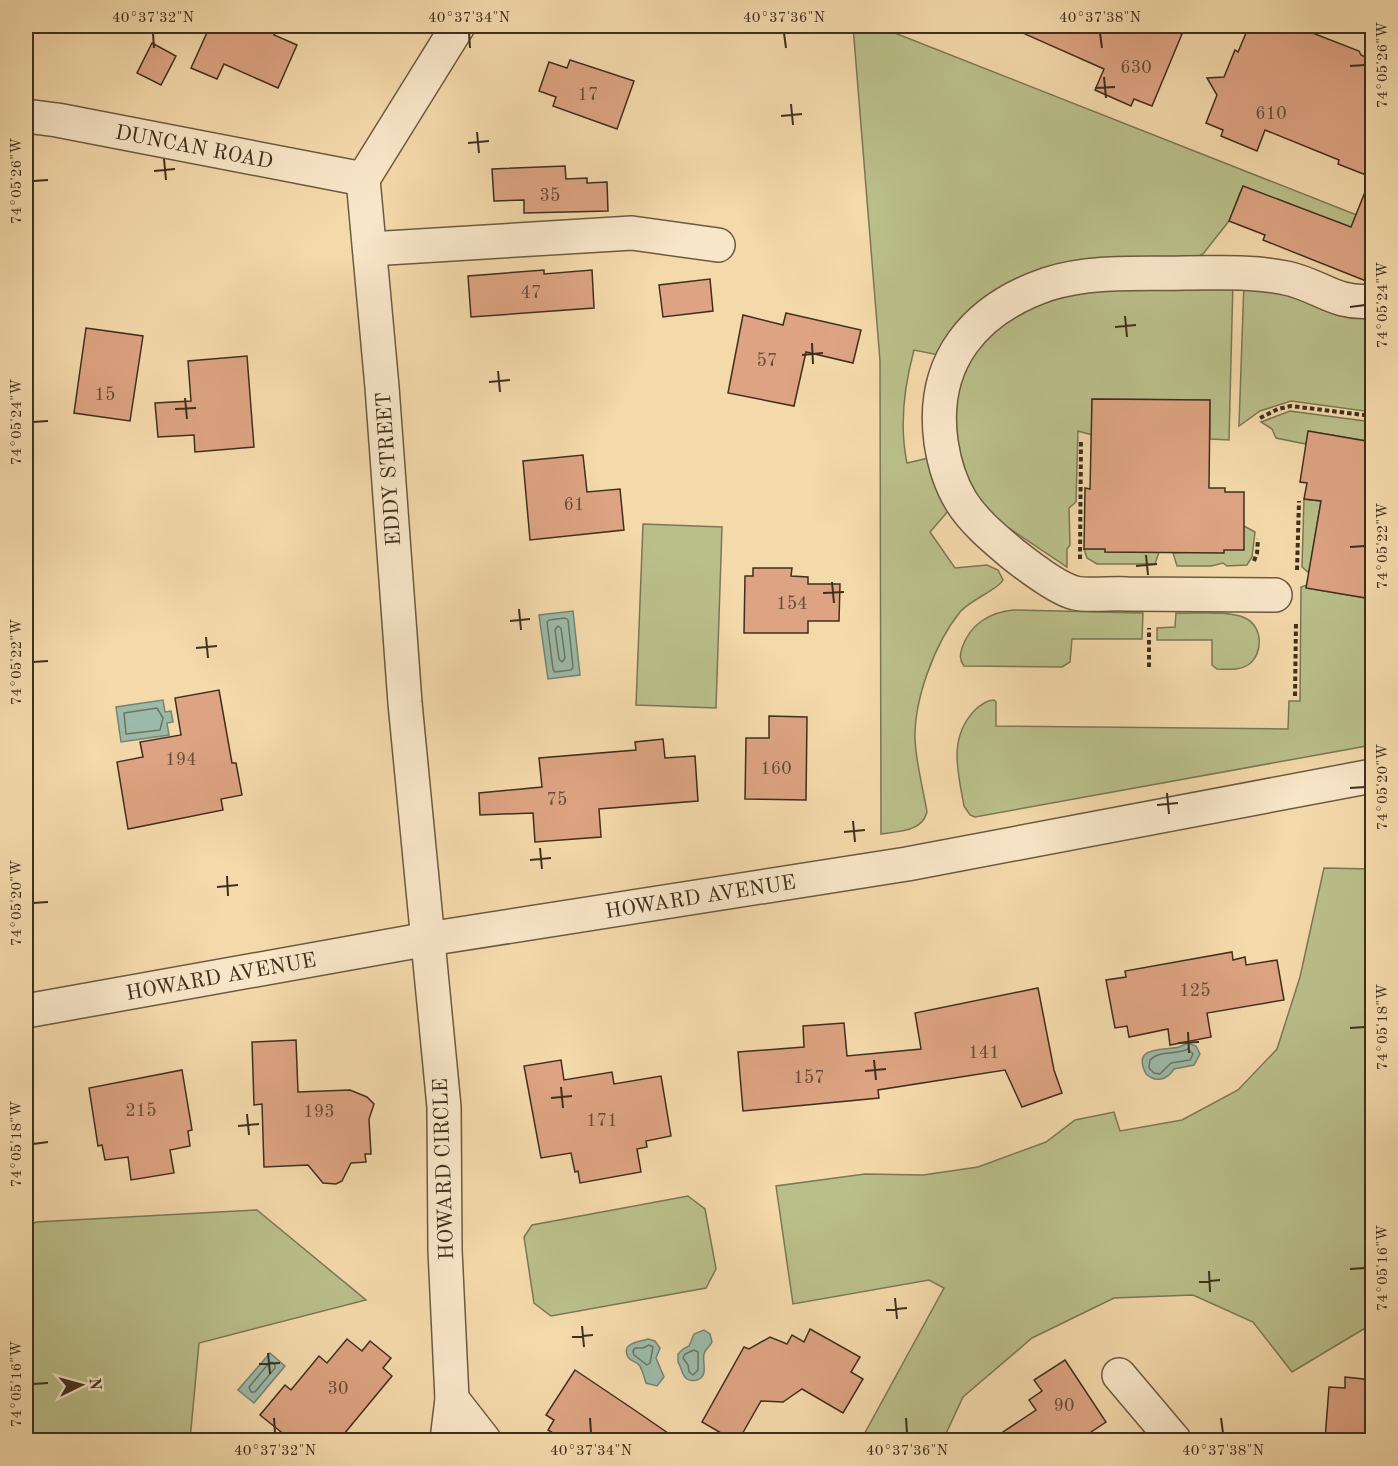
<svg xmlns="http://www.w3.org/2000/svg" width="1398" height="1466" font-family="'Old Standard TT',serif">
	<style>
		.green { fill: #babf8a; stroke: #7c7754; stroke-width: 1.5 }
		.water { fill: #9cbaa9; stroke: #778271; stroke-width: 1.5 }
		.lines { fill: none; stroke-linecap: round; stroke-linejoin: round }
		.shore { stroke: #6e7463; stroke-width: 1.5 }
		.building { fill: #dda382; stroke: #3f2f1d; stroke-width: 1.5 }
		.minor-casing { stroke: #6c5a40; stroke-width: 36 }
		.path { stroke: #3f2f1d; stroke-width: 4; stroke-dasharray: 4.5 3; stroke-linecap: butt }
		.minor { stroke: #f8e6c8; stroke-width: 33 }
		.ticks { fill: none; stroke: #3f2f1d; stroke-width: 2 }
		.labels { text-anchor: middle; stroke-width: 4.5; stroke-linejoin: round; paint-order: stroke }
		.number-label { font-size: 18px; fill: #664c36 }
		.street-label { font-size: 21px; fill: #3f2f1d; stroke: #f8e6c8 }
		.neatline { fill: none; stroke: #3f2f1d; stroke-width: 2 }
		.ticks-label { font-size: 15px; text-anchor: middle; fill: #3f2f1d }
	</style>
	<rect width="100%" height="100%" fill="#f4d9ab"/>
	<filter id="stains"><feTurbulence type="fractalNoise" baseFrequency=".00333" numOctaves="4"/><feColorMatrix values="0 0 0 0 .2 0 0 0 0 .09 0 0 0 0 .02 0 0 0 .5 -.17"/></filter>
	<radialGradient id="worn" r=".72"><stop offset=".6" stop-color="#630" stop-opacity="0"/><stop offset="1" stop-color="#630" stop-opacity=".3"/></radialGradient>
	<g class="green">
		<path d="M 853,26 L 877,26 L 1372,221 L 1372,237 L 1278,199 L 1274,207 L 1240,193 L 1229,221 L 1203,254 L 1184,263 L 1091,265 L 939,355 L 914,350 C 904,387 899,425 907,463 L 933,457 L 949,510 L 930,532 L 955,568 L 987,565 L 998,570 L 1003,580 C 999,589 970,600 960,612 C 935,643 914,699 915,739 C 916,763 923,788 927,812 C 922,832 899,831 881,834 L 880,361 Z"/>
		<path d="M 1233,281 L 1229,440 L 1210,439 L 1210,400 L 1092,399 L 1092,435 L 1078,431 L 1076,502 L 1069,508 L 1070,545 L 1067,549 L 1067,567 L 979,508 L 962,486 L 950,400 L 987,327 L 1060,292 Z"/>
		<path d="M 1244,282 L 1372,312 L 1372,412 L 1291,401 L 1260,411 L 1239,426 Z"/>
		<path d="M 1290,411 L 1372,422 L 1372,442 L 1309,431 L 1306,444 L 1276,438 L 1272,429 L 1261,422 Z"/>
		<path d="M 1304,499 L 1321,501 L 1309,573 L 1302,567 Z"/>
		<path d="M 643,524 L 722,527 L 716,708 L 636,705 Z"/>
		<path d="M 1244,526 L 1255,532 L 1252,557 L 1247,565 L 1227,566 L 1223,563 L 1211,566 L 1177,566 L 1173,553 L 1224,550 Z"/>
		<path d="M 1084,549 L 1105,549 L 1105,552 L 1159,552 L 1155,564 L 1097,564 L 1087,558 Z"/>
		<path d="M 1307,585 L 1307,588 L 1372,599 L 1372,745 L 975,817 L 970,815 L 964,806 C 958,772 948,739 974,711 C 979,706 986,700 994,700 L 996,702 L 996,726 L 1288,729 L 1289,701 L 1300,701 L 1301,587 Z"/>
		<path d="M 1014,610 L 1143,613 L 1142,639 L 1072,639 L 1070,662 L 1062,667 L 964,666 C 959,659 960,655 962,648 C 970,624 990,612 1014,610 Z"/>
		<path d="M 1176,613 C 1195,614 1229,610 1245,618 C 1263,626 1264,654 1248,665 C 1239,671 1227,669 1217,669 L 1212,665 L 1212,640 L 1157,640 L 1157,628 L 1175,627 Z"/>
		<path d="M 1324,868 L 1372,869 L 1372,1324 L 1292,1372 L 1253,1322 L 1193,1295 L 1114,1298 L 1032,1338 L 963,1397 L 943,1440 L 861,1440 L 944,1288 L 929,1280 L 793,1304 L 776,1186 L 865,1174 L 923,1175 L 978,1167 L 1046,1142 L 1075,1120 L 1114,1112 L 1120,1131 L 1182,1120 L 1238,1090 L 1277,1049 L 1300,977 Z"/>
		<path d="M 688,1196 L 705,1209 L 716,1269 L 706,1288 L 551,1316 L 534,1303 L 524,1237 L 532,1225 Z"/>
		<path d="M 257,1210 L 366,1300 L 199,1343 L 190,1440 L 26,1440 L 26,1230 L 36,1222 Z"/>
	</g>
	<g class="water">
		<path d="M 573,611 L 580,675 L 548,679 L 539,615 Z"/>
		<path d="M 163,700 L 165,712 L 171,711 L 173,722 L 167,723 L 169,735 L 121,742 L 116,707 Z"/>
		<path d="M 1188,1043 L 1196,1046 L 1200,1054 L 1194,1065 L 1174,1069 C 1167,1080 1156,1083 1146,1074 C 1131,1045 1164,1051 1179,1047 C 1182,1046 1185,1044 1188,1043 Z"/>
		<path d="M 704,1330 L 710,1334 L 712,1342 C 710,1347 705,1349 704,1354 C 702,1363 709,1376 697,1380 C 693,1381 690,1381 687,1379 C 681,1375 682,1367 678,1362 L 678,1354 L 683,1349 L 689,1346 L 694,1334 Z"/>
		<path d="M 648,1339 L 655,1341 L 660,1348 L 656,1358 L 664,1377 L 657,1386 L 646,1383 C 644,1378 643,1370 639,1365 C 636,1361 631,1362 628,1357 C 620,1342 641,1342 648,1339 Z"/>
		<path d="M 270,1353 L 285,1366 L 254,1403 L 238,1390 Z"/>
	</g>
	<g class="lines">
		<g class="shore">
			<path d="M 565,618 L 568,620 L 573,667 L 571,670 L 555,672 L 553,669 L 547,622 L 549,620 Z"/>
			<path d="M 558,626 L 561,628 L 565,658 L 562,662 L 559,659 L 555,630 Z"/>
			<path d="M 157,708 L 163,718 L 160,730 L 126,734 L 124,713 Z"/>
			<path d="M 1188,1049 L 1193,1054 L 1190,1060 L 1171,1063 L 1160,1074 L 1154,1073 L 1149,1068 L 1150,1060 C 1159,1050 1176,1055 1188,1049 Z"/>
			<path d="M 649,1345 L 653,1347 L 650,1363 L 647,1365 L 634,1355 L 633,1351 L 635,1348 L 643,1348 Z"/>
			<path d="M 694,1350 L 698,1352 L 698,1370 L 693,1375 L 689,1372 L 688,1365 L 683,1358 L 685,1354 Z"/>
			<path d="M 272,1362 L 275,1365 L 275,1368 L 255,1392 L 251,1392 L 249,1387 L 269,1363 Z"/>
		</g>
	</g>
	<g class="building">
		<path d="M 210,26 L 279,26 L 274,35 L 297,45 L 278,88 L 224,64 L 217,79 L 191,68 Z"/>
		<path d="M 1007,26 L 1179,26 L 1177,32 L 1182,34 L 1152,106 L 1134,99 L 1131,106 L 1095,90 L 1104,69 Z"/>
		<path d="M 1249,26 L 1313,26 L 1310,32 L 1359,51 L 1361,55 L 1372,60 L 1372,265 L 1366,281 L 1263,240 L 1265,235 L 1229,221 L 1243,186 L 1351,227 L 1371,177 L 1338,164 L 1339,160 L 1265,130 L 1257,151 L 1221,136 L 1223,130 L 1206,123 L 1217,95 L 1207,78 L 1224,77 L 1235,50 L 1238,52 Z"/>
		<path d="M 152,43 L 176,56 L 161,85 L 137,73 Z"/>
		<path d="M 570,60 L 634,81 L 617,129 L 553,106 L 556,97 L 539,91 L 549,62 L 567,68 Z"/>
		<path d="M 565,166 L 566,179 L 587,178 L 587,183 L 607,182 L 608,211 L 524,213 L 524,200 L 494,201 L 492,169 Z"/>
		<path d="M 544,270 L 544,274 L 592,270 L 594,308 L 471,317 L 468,276 Z"/>
		<path d="M 710,279 L 713,311 L 663,317 L 659,285 Z"/>
		<path d="M 786,313 L 861,330 L 853,363 L 806,352 L 794,406 L 728,393 L 743,315 L 783,325 Z"/>
		<path d="M 86,328 L 143,336 L 130,421 L 74,413 Z"/>
		<path d="M 247,356 L 254,447 L 195,452 L 194,435 L 158,437 L 155,403 L 191,401 L 188,361 Z"/>
		<path d="M 1092,399 L 1210,400 L 1209,488 L 1225,488 L 1225,492 L 1244,492 L 1244,550 L 1224,550 L 1224,553 L 1105,552 L 1105,549 L 1084,549 L 1085,488 L 1090,489 Z"/>
		<path d="M 1308,431 L 1372,442 L 1372,599 L 1306,588 L 1321,501 L 1304,499 L 1307,483 L 1300,482 Z"/>
		<path d="M 583,455 L 587,492 L 620,489 L 624,530 L 530,540 L 523,461 Z"/>
		<path d="M 753,568 L 792,568 L 791,576 L 808,577 L 808,584 L 840,584 L 839,621 L 808,621 L 808,633 L 744,633 L 745,576 L 753,576 Z"/>
		<path d="M 219,690 L 232,763 L 236,763 L 242,795 L 221,799 L 223,810 L 128,829 L 117,762 L 143,757 L 140,742 L 181,735 L 175,698 Z"/>
		<path d="M 769,716 L 807,717 L 806,800 L 745,799 L 746,738 L 769,738 Z"/>
		<path d="M 663,739 L 665,758 L 695,756 L 698,801 L 599,809 L 601,837 L 535,842 L 533,813 L 480,815 L 479,793 L 542,787 L 539,758 L 636,750 L 635,742 Z"/>
		<path d="M 1232,952 L 1233,960 L 1245,957 L 1246,965 L 1277,960 L 1284,1000 L 1207,1013 L 1211,1037 L 1170,1045 L 1168,1029 L 1129,1037 L 1127,1026 L 1115,1028 L 1106,980 L 1126,977 L 1125,971 Z"/>
		<path d="M 1038,988 L 1054,1070 L 1062,1093 L 1022,1107 L 1005,1070 L 878,1090 L 879,1098 L 743,1111 L 738,1052 L 804,1047 L 803,1026 L 844,1023 L 847,1056 L 921,1049 L 915,1013 Z"/>
		<path d="M 296,1040 L 298,1092 L 350,1090 L 367,1097 L 374,1104 L 369,1119 L 371,1154 L 365,1154 L 366,1162 L 351,1163 L 342,1181 L 336,1184 L 323,1183 L 308,1165 L 264,1167 L 262,1104 L 254,1105 L 252,1042 Z"/>
		<path d="M 561,1060 L 564,1080 L 612,1072 L 614,1084 L 661,1076 L 671,1136 L 646,1141 L 647,1147 L 637,1149 L 641,1172 L 580,1183 L 578,1171 L 575,1172 L 571,1153 L 541,1158 L 524,1066 Z"/>
		<path d="M 182,1070 L 192,1130 L 188,1131 L 190,1146 L 170,1150 L 174,1173 L 131,1180 L 128,1157 L 105,1160 L 102,1145 L 98,1146 L 89,1088 Z"/>
		<path d="M 810,1329 L 860,1357 L 851,1372 L 863,1379 L 843,1413 L 802,1389 L 783,1402 L 761,1401 L 741,1436 L 737,1433 L 733,1440 L 702,1422 L 744,1347 L 749,1349 L 770,1337 L 787,1344 L 792,1335 L 804,1342 Z"/>
		<path d="M 347,1339 L 362,1351 L 370,1341 L 391,1358 L 383,1368 L 392,1376 L 339,1440 L 291,1440 L 260,1415 L 285,1385 L 291,1390 L 319,1356 L 327,1363 Z"/>
		<path d="M 1065,1360 L 1106,1422 L 1079,1440 L 991,1440 L 1036,1410 L 1029,1400 L 1042,1391 L 1034,1380 Z"/>
		<path d="M 575,1370 L 636,1411 L 678,1440 L 564,1440 L 548,1430 L 554,1420 L 546,1415 Z"/>
		<path d="M 1345,1377 L 1372,1380 L 1372,1440 L 1325,1440 L 1329,1387 L 1345,1388 Z"/>
	</g>
	<g class="lines">
		<defs>
			<g id="minor">
				<path id="s1" d="M 26,116 L 57,120 L 363,179"/>
				<path d="M 370,249 L 632,233 L 718,245"/>
				<path d="M 1275,595 C 1226,595 1177,594 1127,594 C 1114,593 1086,596 1075,593 C 1058,589 1028,566 1014,555 C 995,539 974,522 961,501 C 950,483 944,462 941,442 C 930,361 975,309 1048,284 C 1092,270 1141,274 1186,273 C 1220,273 1253,271 1286,278 C 1320,285 1335,305 1372,301"/>
				<path id="s2" d="M 26,1011 L 428,939 L 907,864 L 1372,776"/>
				<path d="M 1119,1375 L 1174,1440"/>
				<path d="M 452,1399 L 484,1440"/>
				<path d="M 447,1440 L 452,1399 L 445,1250 L 444,1107 L 405,703 L 382,387 L 363,179 L 458,26"/>
			</g>
		</defs>
		<use href="#minor" class="minor-casing"/>
		<g class="path">
			<path d="M 1260,418 L 1278,409 L 1291,406 L 1372,416"/>
			<path d="M 1080,559 L 1081,439"/>
			<path d="M 1254,561 L 1257,553 L 1258,539"/>
			<path d="M 1297,570 L 1299,501"/>
			<path d="M 1149,667 L 1149,628"/>
			<path d="M 1295,696 L 1296,622"/>
			<path d="M 26,1438 L 27,1440"/>
		</g>
		<use href="#minor" class="minor"/>
	</g>
	<path class="ticks" d="M 153,33 L 154,48M 469,33 L 470,48M 784,33 L 786,48M 1100,33 L 1102,48M 1350,66 L 1365,65M 1104,77 L 1106,98M 1095,88 L 1115,87M 791,104 L 793,125M 781,116 L 802,114M 477,132 L 479,153M 468,143 L 489,141M 164,159 L 166,180M 154,171 L 175,169M 33,181 L 48,180M 1350,307 L 1365,305M 1125,316 L 1127,337M 1115,327 L 1136,325M 812,343 L 813,364M 802,355 L 823,353M 498,371 L 500,392M 489,382 L 510,380M 185,398 L 187,419M 175,409 L 196,408M 33,422 L 48,421M 1350,547 L 1365,546M 1146,555 L 1148,575M 1136,566 L 1157,564M 832,582 L 834,603M 823,593 L 844,592M 519,609 L 521,630M 510,621 L 530,619M 206,637 L 208,658M 196,648 L 217,646M 33,662 L 48,661M 1350,788 L 1365,787M 1167,793 L 1169,814M 1157,805 L 1178,803M 853,821 L 855,842M 844,832 L 865,830M 540,848 L 542,869M 530,860 L 551,858M 227,876 L 228,896M 217,887 L 238,885M 33,903 L 48,902M 1350,1028 L 1365,1027M 1188,1032 L 1189,1053M 1178,1043 L 1199,1042M 874,1060 L 876,1080M 865,1071 L 886,1069M 561,1087 L 563,1108M 551,1098 L 572,1096M 247,1114 L 249,1135M 238,1126 L 259,1124M 33,1144 L 48,1142M 1350,1269 L 1365,1268M 1209,1271 L 1210,1292M 1199,1282 L 1220,1280M 895,1298 L 897,1319M 886,1310 L 907,1308M 582,1326 L 584,1347M 572,1337 L 593,1335M 268,1353 L 270,1374M 259,1364 L 280,1363M 33,1384 L 48,1383M 274,1418 L 275,1433M 590,1418 L 591,1433M 906,1418 L 907,1433M 1221,1418 L 1223,1433"/>
	<g class="labels">
		<g class="number-label">
			<text x="1136" y="73">630</text>
			<text x="588" y="100">17</text>
			<text x="1271" y="119">610</text>
			<text x="550" y="201">35</text>
			<text x="531" y="298">47</text>
			<text x="767" y="366">57</text>
			<text x="105" y="400">15</text>
			<text x="574" y="510">61</text>
			<text x="792" y="609">154</text>
			<text x="181" y="765">194</text>
			<text x="776" y="774">160</text>
			<text x="557" y="805">75</text>
			<text x="1195" y="996">125</text>
			<text x="984" y="1058">141</text>
			<text x="809" y="1083">157</text>
			<text x="141" y="1116">215</text>
			<text x="319" y="1117">193</text>
			<text x="602" y="1126">171</text>
			<text x="338" y="1394">30</text>
			<text x="1064" y="1411">90</text>
		</g>
		<g class="street-label">
			<text dy="7" stroke="none"><textPath href="#s1" startOffset="171">DUNCAN ROAD</textPath></text>
			<text transform="translate(388 469) rotate(-94)" y="7">EDDY STREET</text>
			<text dy="7" stroke="none"><textPath href="#s2" startOffset="684">HOWARD AVENUE</textPath></text>
			<text dy="7" stroke="none"><textPath href="#s2" startOffset="198">HOWARD AVENUE</textPath></text>
			<text transform="translate(443 1169) rotate(-92)" y="7">HOWARD CIRCLE</text>
		</g>
	</g>
	<rect width="1398" height="1466" fill="none" stroke="#f4d9ab" stroke-width="66"/>
	<g transform="translate(81 1385) rotate(85)" stroke="#f8e6c8" stroke-width="4.5" paint-order="stroke">
	<path d="M0-4.5L10 22L0 15L-10 22Z" fill="#3f2f1d"/>
	<text y="-9" font-size="16" font-weight="bold" text-anchor="middle" fill="#3f2f1d">N</text>
	</g>
	<rect x="33" y="33" width="1332" height="1400" class="neatline"/>
	<g class="ticks-label">
		<text x="153" y="22">40°37'32"N</text>
		<text x="469" y="22">40°37'34"N</text>
		<text x="784" y="22">40°37'36"N</text>
		<text x="1100" y="22">40°37'38"N</text>
		<text transform="translate(1382 65) rotate(-90)" y="5">74°05'26"W</text>
		<text transform="translate(16 181) rotate(-90)" y="5">74°05'26"W</text>
		<text transform="translate(1382 305) rotate(-90)" y="5">74°05'24"W</text>
		<text transform="translate(16 422) rotate(-90)" y="5">74°05'24"W</text>
		<text transform="translate(1382 546) rotate(-90)" y="5">74°05'22"W</text>
		<text transform="translate(16 662) rotate(-90)" y="5">74°05'22"W</text>
		<text transform="translate(1382 787) rotate(-90)" y="5">74°05'20"W</text>
		<text transform="translate(16 903) rotate(-90)" y="5">74°05'20"W</text>
		<text transform="translate(1382 1027) rotate(-90)" y="5">74°05'18"W</text>
		<text transform="translate(16 1144) rotate(-90)" y="5">74°05'18"W</text>
		<text transform="translate(1382 1268) rotate(-90)" y="5">74°05'16"W</text>
		<text transform="translate(16 1384) rotate(-90)" y="5">74°05'16"W</text>
		<text x="275" y="1455">40°37'32"N</text>
		<text x="591" y="1455">40°37'34"N</text>
		<text x="907" y="1455">40°37'36"N</text>
		<text x="1223" y="1455">40°37'38"N</text>
	</g>
	<rect width="100%" height="100%" filter="url(#stains)"/>
	<rect width="100%" height="100%" fill="url(#worn)"/>
</svg>
